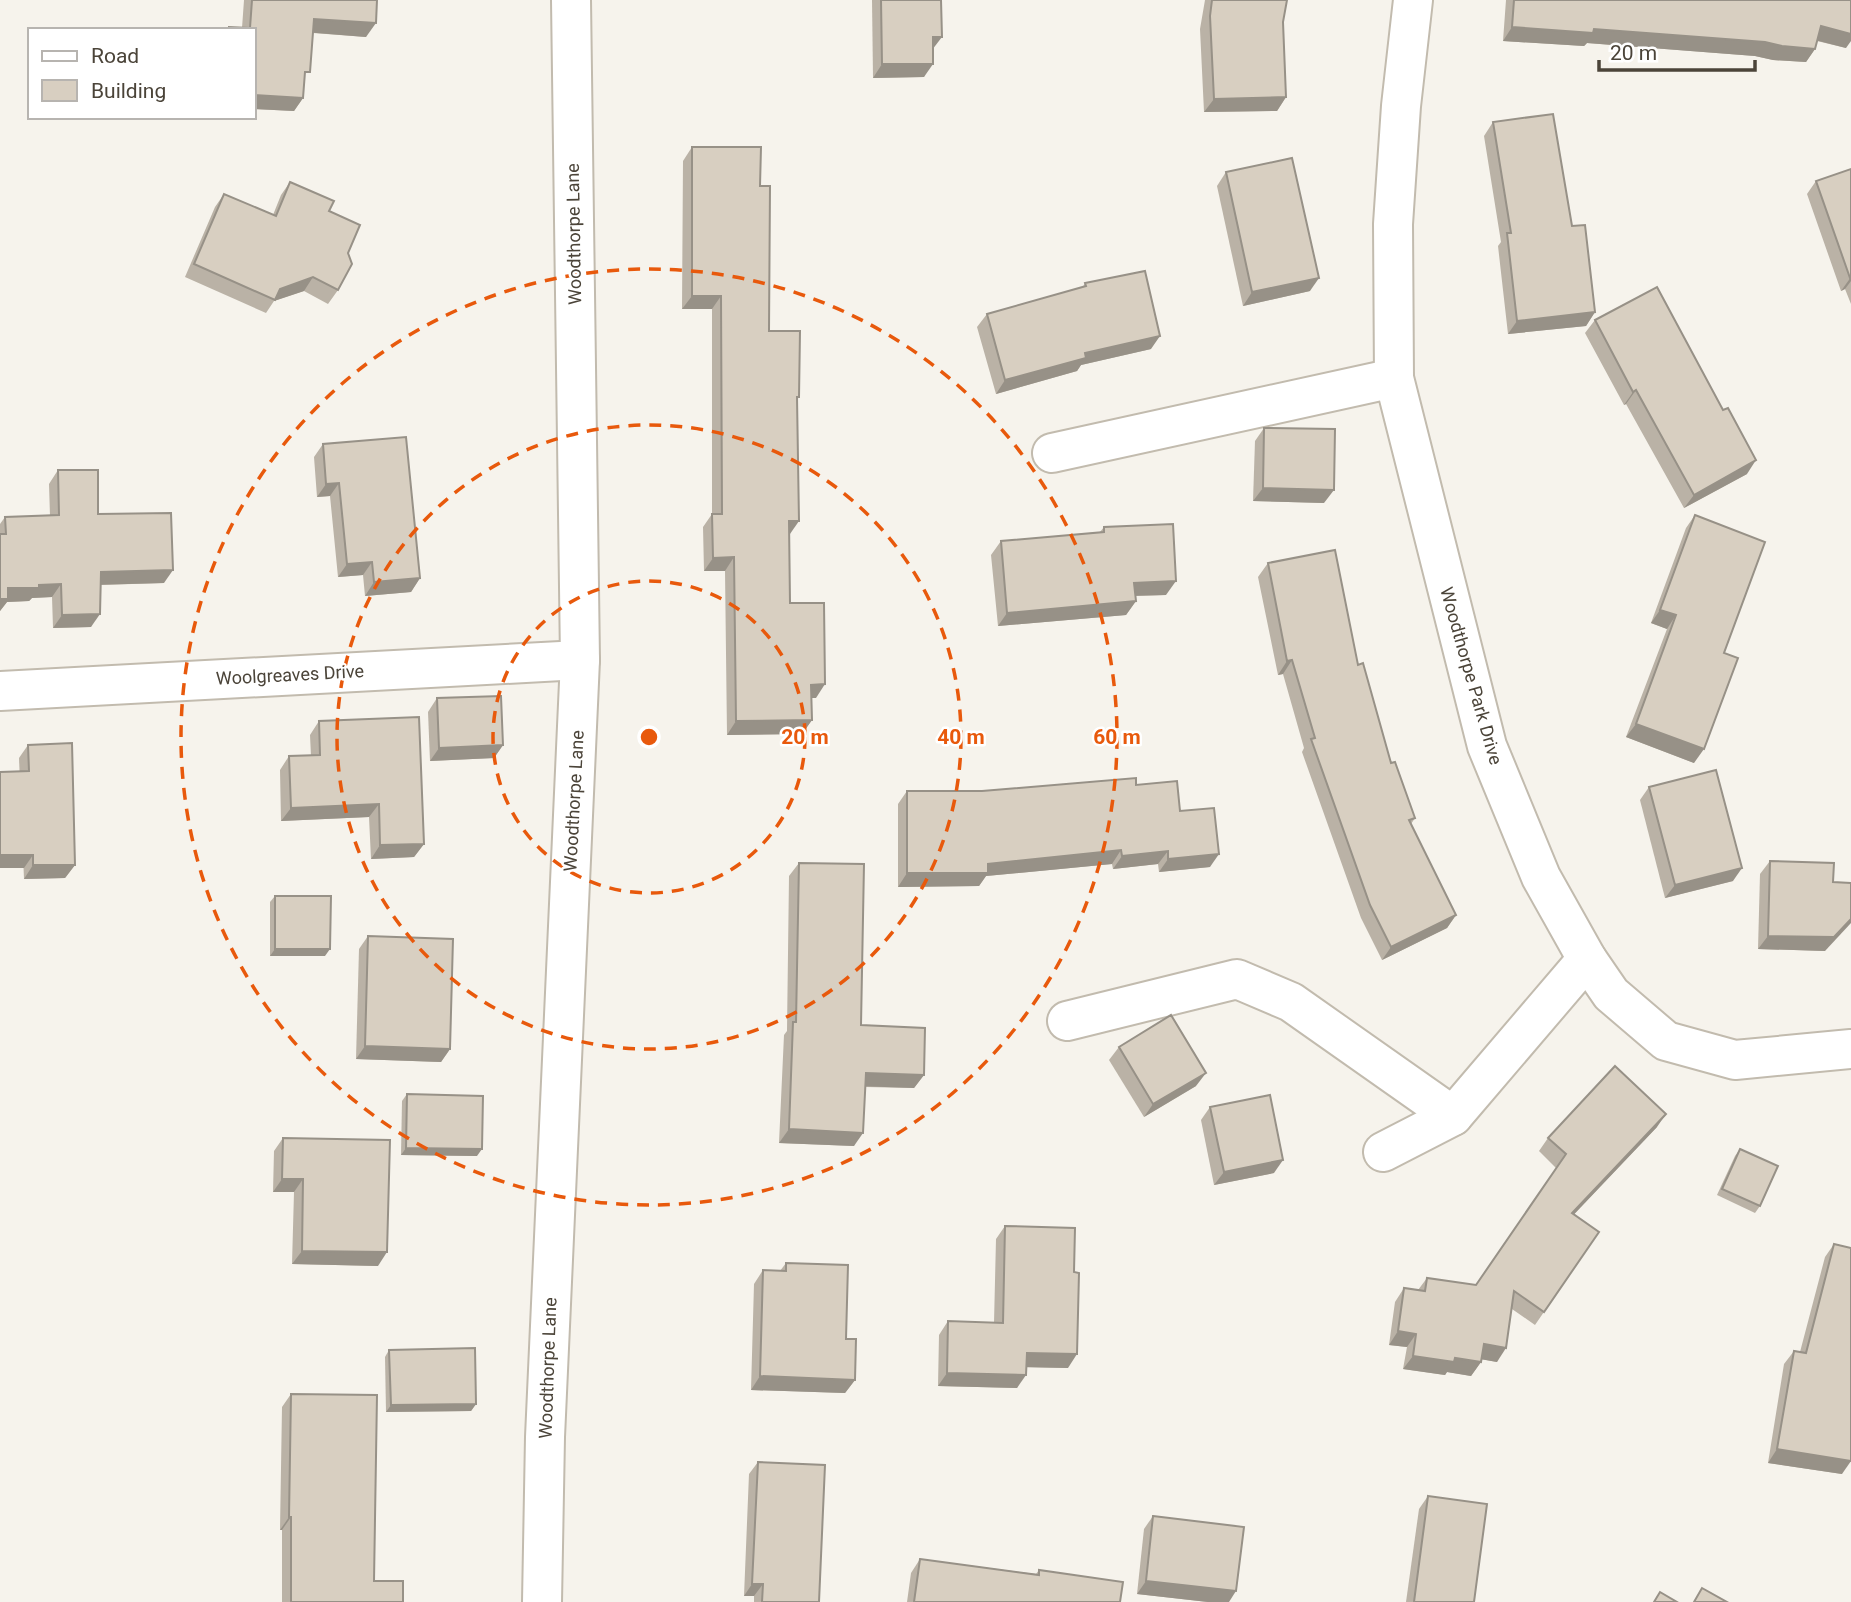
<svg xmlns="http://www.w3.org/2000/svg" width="1851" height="1602" font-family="Roboto,sans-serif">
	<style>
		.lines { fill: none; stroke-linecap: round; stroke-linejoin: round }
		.minor-casing { stroke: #c2bbae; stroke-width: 42 }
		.minor { stroke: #fff; stroke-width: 38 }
		.wall { fill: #bab2a6 }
		.shaded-wall { fill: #979187 }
		.building { fill: #d8cfc1; stroke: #979187; stroke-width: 2 }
		.ring { fill: none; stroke: #e8590c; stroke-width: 3.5; stroke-dasharray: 12 9 }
		.labels { text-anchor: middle; stroke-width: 5; stroke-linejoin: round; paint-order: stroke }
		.street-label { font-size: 18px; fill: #4b4439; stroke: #fff }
		.centre { fill: #e8590c; stroke: #fff; stroke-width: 3.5 }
		.ring-label { font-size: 21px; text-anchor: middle; font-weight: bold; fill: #e8590c; stroke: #fff; stroke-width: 5; stroke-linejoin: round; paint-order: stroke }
	</style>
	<rect width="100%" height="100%" fill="#f6f3ec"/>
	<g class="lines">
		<defs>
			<g id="minor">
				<path d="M 1413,0 L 1401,106 L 1393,224 L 1394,378 L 1487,746 L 1541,877 L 1587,959 L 1611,994 L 1666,1041 L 1735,1060 L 1851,1049"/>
				<path d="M 1052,453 L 1394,378"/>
				<path d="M 0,691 L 580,660"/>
				<path d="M 1067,1021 L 1237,979 L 1291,1002 L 1453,1116"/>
				<path d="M 1383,1152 L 1453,1116 L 1587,959"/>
				<path d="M 542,1602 L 545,1437 L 580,660 L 571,0"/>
			</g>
		</defs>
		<use href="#minor" class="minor-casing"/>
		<use href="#minor" class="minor"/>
	</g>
	<g class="wall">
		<path d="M 244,0 L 377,0 L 366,37 L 313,33 L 304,79 L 303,98 L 294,111 L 254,109 L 254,30 L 227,30 L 229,27 L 242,28 Z"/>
		<path d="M 872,0 L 941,0 L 933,49 L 924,77 L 873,78 Z"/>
		<path d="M 1205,0 L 1287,0 L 1283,22 L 1286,97 L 1277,111 L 1204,112 L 1200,29 Z"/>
		<path d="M 1506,0 L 1851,0 L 1846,48 L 1817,41 L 1815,49 L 1806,62 L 1773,60 L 1755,56 L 1587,43 L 1584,46 L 1503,41 Z"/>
		<path d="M 1493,122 L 1572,226 L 1595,312 L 1586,326 L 1508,334 L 1498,246 L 1501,242 L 1484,136 Z"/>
		<path d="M 692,147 L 760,186 L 769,331 L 799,397 L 797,400 L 790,534 L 790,603 L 816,698 L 812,698 L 812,720 L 802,734 L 727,735 L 725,571 L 704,571 L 703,527 L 712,514 L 712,309 L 682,309 L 683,161 Z"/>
		<path d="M 1851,169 L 1851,304 L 1845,289 L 1841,291 L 1807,194 L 1816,181 Z"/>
		<path d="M 1226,172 L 1310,291 L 1243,306 L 1217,186 Z"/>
		<path d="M 290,182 L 329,211 L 348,253 L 338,290 L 328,304 L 304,291 L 274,301 L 266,313 L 185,277 L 215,207 L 224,194 L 273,215 L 281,195 Z"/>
		<path d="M 1085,283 L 1151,349 L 1081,365 L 1077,371 L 996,394 L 977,327 L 987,314 L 1083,287 Z"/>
		<path d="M 1595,320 L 1747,474 L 1684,508 L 1626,404 L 1624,405 L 1585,333 Z"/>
		<path d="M 1264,428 L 1324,503 L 1253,501 L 1255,441 Z"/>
		<path d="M 323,444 L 420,578 L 411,592 L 365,596 L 363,575 L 338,577 L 330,496 L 317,497 L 314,457 Z"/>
		<path d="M 58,470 L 164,583 L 100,585 L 91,627 L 53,628 L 52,597 L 32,598 L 29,601 L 7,602 L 0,611 L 0,524 L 5,517 L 50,516 L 49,484 Z"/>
		<path d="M 1695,515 L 1724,653 L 1694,763 L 1626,737 L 1667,629 L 1651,623 L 1686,528 Z"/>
		<path d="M 1104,527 L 1166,595 L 1135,596 L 1136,601 L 1126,615 L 998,626 L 991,555 L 1001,541 L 1100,532 Z"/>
		<path d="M 1268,563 L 1358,665 L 1391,763 L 1415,818 L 1411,824 L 1456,915 L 1447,928 L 1382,960 L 1361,918 L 1302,752 L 1304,748 L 1283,674 L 1278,675 L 1258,577 Z"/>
		<path d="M 437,698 L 503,745 L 494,758 L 430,761 L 428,712 Z"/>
		<path d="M 319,721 L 424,844 L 414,857 L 371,859 L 369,817 L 281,821 L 280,770 L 289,756 L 311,756 L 310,735 Z"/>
		<path d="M 28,745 L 75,865 L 65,878 L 24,879 L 19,758 Z"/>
		<path d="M 1136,785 L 1180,811 L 1210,867 L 1159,872 L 1158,864 L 1113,869 L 1112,864 L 986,876 L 979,886 L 898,887 L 898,804 L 907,791 L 982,791 Z"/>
		<path d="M 1649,787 L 1733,881 L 1665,898 L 1640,800 Z"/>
		<path d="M 1770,861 L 1833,882 L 1825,951 L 1758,949 L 1760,874 Z"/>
		<path d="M 799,863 L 861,1025 L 924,1075 L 914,1088 L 865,1087 L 854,1146 L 779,1143 L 784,1035 L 787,1031 L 789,876 Z"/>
		<path d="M 275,896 L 325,956 L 270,956 L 270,902 Z"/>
		<path d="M 368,936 L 450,1049 L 441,1062 L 356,1059 L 359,949 Z"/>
		<path d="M 1119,1047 L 1196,1086 L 1144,1117 L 1109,1060 Z"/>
		<path d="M 407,1094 L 477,1156 L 401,1155 L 402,1101 Z"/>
		<path d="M 1210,1107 L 1274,1173 L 1214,1185 L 1201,1120 Z"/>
		<path d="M 1657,1127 L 1574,1214 L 1599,1232 L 1535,1325 L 1512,1309 L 1497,1362 L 1481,1359 L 1481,1362 L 1471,1376 L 1447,1372 L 1445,1375 L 1403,1369 L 1407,1347 L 1389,1345 L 1395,1302 L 1404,1288 L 1418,1290 L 1427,1278 L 1476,1285 L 1556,1168 L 1539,1151 L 1548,1138 Z"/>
		<path d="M 283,1138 L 378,1266 L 292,1264 L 294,1192 L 273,1192 L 274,1151 Z"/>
		<path d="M 1740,1149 L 1760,1206 L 1755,1213 L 1717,1195 L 1735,1156 Z"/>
		<path d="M 1005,1226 L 1068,1368 L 1026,1367 L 1017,1388 L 938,1386 L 939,1335 L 948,1321 L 994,1323 L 996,1239 Z"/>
		<path d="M 1834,1244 L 1842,1474 L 1768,1463 L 1784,1364 L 1794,1351 L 1800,1352 L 1825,1257 Z"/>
		<path d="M 786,1263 L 846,1339 L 855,1380 L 845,1393 L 751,1390 L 754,1284 L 763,1270 L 780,1271 Z"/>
		<path d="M 389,1350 L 476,1404 L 471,1411 L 386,1412 L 385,1357 Z"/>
		<path d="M 291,1394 L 374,1581 L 403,1602 L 282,1602 L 282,1530 L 280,1530 L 282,1407 Z"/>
		<path d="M 758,1462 L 819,1602 L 754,1602 L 754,1596 L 744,1596 L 749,1474 Z"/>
		<path d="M 1428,1496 L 1474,1602 L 1406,1602 L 1419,1509 Z"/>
		<path d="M 1153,1516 L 1229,1602 L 1208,1602 L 1137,1594 L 1144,1529 Z"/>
		<path d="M 920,1559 L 1036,1574 L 1039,1570 L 1120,1602 L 907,1602 L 911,1573 Z"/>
	</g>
	<g class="shaded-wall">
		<path d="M 314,19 L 376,23 L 366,37 L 304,32 Z"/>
		<path d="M 1821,26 L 1851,34 L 1851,41 L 1846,48 L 1811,39 Z"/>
		<path d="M 1512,27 L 1594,29 L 1765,42 L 1815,49 L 1806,62 L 1773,60 L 1755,56 L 1587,43 L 1584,46 L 1503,41 Z"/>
		<path d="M 933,37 L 942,37 L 932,50 Z"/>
		<path d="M 882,64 L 933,64 L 924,77 L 873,78 Z"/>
		<path d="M 254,95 L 303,98 L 294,111 L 254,109 Z"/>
		<path d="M 1286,97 L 1277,111 L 1204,112 L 1214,99 Z"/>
		<path d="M 313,277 L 304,291 L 274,301 L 280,289 Z"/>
		<path d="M 1851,277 L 1851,281 L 1845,289 L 1841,291 Z"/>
		<path d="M 1319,278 L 1310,291 L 1243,306 L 1252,292 Z"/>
		<path d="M 692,296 L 721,296 L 712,309 L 682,309 Z"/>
		<path d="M 1595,312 L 1586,326 L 1508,334 L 1517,321 Z"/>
		<path d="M 1160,336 L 1151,349 L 1081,365 L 1077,371 L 996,394 L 1005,380 L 1085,353 Z"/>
		<path d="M 1636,390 L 1626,404 L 1624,405 L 1633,392 Z"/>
		<path d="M 1756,460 L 1747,474 L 1684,508 L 1694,495 Z"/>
		<path d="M 339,483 L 330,496 L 317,497 L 326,484 Z"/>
		<path d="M 1263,488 L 1334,490 L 1324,503 L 1253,501 Z"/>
		<path d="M 789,521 L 799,521 L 790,534 Z"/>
		<path d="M 734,557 L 725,571 L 704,571 L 713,558 Z"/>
		<path d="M 372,562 L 363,575 L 338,577 L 347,564 Z"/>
		<path d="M 173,570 L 164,583 L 91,585 L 101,572 Z"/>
		<path d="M 420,578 L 411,592 L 365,596 L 374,582 Z"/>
		<path d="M 1176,581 L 1166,595 L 1125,596 L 1134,583 Z"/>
		<path d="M 61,584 L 52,597 L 32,598 L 29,601 L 7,602 L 0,611 L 0,599 L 8,588 L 39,585 Z"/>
		<path d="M 1136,601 L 1126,615 L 998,626 L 1007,613 Z"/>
		<path d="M 1660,610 L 1676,615 L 1667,629 L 1651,623 Z"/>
		<path d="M 100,614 L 91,627 L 53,628 L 62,615 Z"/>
		<path d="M 1292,660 L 1283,674 L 1278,675 L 1287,661 Z"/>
		<path d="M 825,684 L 816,698 L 802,698 L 811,685 Z"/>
		<path d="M 812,720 L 802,734 L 727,735 L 736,721 Z"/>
		<path d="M 1636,724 L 1704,749 L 1694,763 L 1626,737 Z"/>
		<path d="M 503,745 L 494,758 L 430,761 L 439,748 Z"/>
		<path d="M 379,804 L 369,817 L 281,821 L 291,808 Z"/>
		<path d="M 424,844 L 414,857 L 371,859 L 380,845 Z"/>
		<path d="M 1121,850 L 1112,864 L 986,876 L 979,886 L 898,887 L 907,873 L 988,864 Z"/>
		<path d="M 1168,851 L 1158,864 L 1113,869 L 1122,856 Z"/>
		<path d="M 1219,854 L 1210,867 L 1159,872 L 1168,859 Z"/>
		<path d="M 0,855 L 33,855 L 24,868 L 0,868 Z"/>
		<path d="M 33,865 L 75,865 L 65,878 L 24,879 Z"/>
		<path d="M 1742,868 L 1733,881 L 1665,898 L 1675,885 Z"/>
		<path d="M 1456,915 L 1447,928 L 1382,960 L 1391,947 Z"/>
		<path d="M 1851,919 L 1851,923 L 1825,951 L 1758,949 L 1768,936 Z"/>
		<path d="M 275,949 L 330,949 L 325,956 L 270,956 Z"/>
		<path d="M 365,1046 L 450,1049 L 441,1062 L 356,1059 Z"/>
		<path d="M 866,1073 L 924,1075 L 914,1088 L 856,1086 Z"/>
		<path d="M 1206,1073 L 1196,1086 L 1144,1117 L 1153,1104 Z"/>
		<path d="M 1666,1114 L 1657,1127 L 1563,1226 L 1572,1213 Z"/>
		<path d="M 789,1129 L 863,1133 L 854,1146 L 779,1143 Z"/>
		<path d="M 406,1148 L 482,1149 L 477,1156 L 401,1155 Z"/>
		<path d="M 1283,1160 L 1274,1173 L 1214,1185 L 1224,1172 Z"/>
		<path d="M 282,1179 L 303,1179 L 294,1192 L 273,1192 Z"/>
		<path d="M 302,1251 L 387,1252 L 378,1266 L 292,1264 Z"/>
		<path d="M 1398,1331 L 1416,1334 L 1407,1347 L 1389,1345 Z"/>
		<path d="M 1484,1344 L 1506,1348 L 1497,1362 L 1474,1358 Z"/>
		<path d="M 1027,1353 L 1077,1354 L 1068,1368 L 1017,1367 Z"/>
		<path d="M 1413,1356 L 1455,1358 L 1481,1362 L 1471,1376 L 1447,1372 L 1445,1375 L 1403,1369 Z"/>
		<path d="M 947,1373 L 1026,1375 L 1017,1388 L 938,1386 Z"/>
		<path d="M 760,1376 L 855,1380 L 845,1393 L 751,1390 Z"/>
		<path d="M 476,1404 L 471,1411 L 386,1412 L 391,1405 Z"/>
		<path d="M 1777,1449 L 1851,1461 L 1842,1474 L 1768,1463 Z"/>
		<path d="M 289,1517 L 291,1517 L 282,1530 L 280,1530 Z"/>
		<path d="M 1146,1581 L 1236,1591 L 1229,1602 L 1208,1602 L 1137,1594 Z"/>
		<path d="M 752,1584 L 763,1584 L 754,1596 L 744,1596 Z"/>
	</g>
	<g class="building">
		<path d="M 252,0 L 377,0 L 376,23 L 314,19 L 310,72 L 305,72 L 303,98 L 254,95 L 254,30 L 229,30 L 229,27 L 250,28 Z"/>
		<path d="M 881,0 L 941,0 L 942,37 L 933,37 L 933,64 L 882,64 Z"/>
		<path d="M 1212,0 L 1287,0 L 1283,22 L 1286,97 L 1214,99 L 1210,16 Z"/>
		<path d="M 1514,0 L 1851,0 L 1851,34 L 1821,26 L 1815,49 L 1782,46 L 1765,42 L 1594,29 L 1593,33 L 1512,27 Z"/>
		<path d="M 1553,114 L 1572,226 L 1585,225 L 1595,312 L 1517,321 L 1507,233 L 1511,233 L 1493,122 Z"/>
		<path d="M 692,147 L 761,147 L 760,186 L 770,186 L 769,331 L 800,331 L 799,397 L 797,397 L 799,521 L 789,521 L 790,603 L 824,603 L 825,684 L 811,685 L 812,720 L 736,721 L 734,557 L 713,558 L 712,514 L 722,514 L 721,296 L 692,296 Z"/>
		<path d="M 1292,158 L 1319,278 L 1252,292 L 1226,172 Z"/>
		<path d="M 1851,169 L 1851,277 L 1850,278 L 1816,181 Z"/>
		<path d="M 290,182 L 334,201 L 329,211 L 360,225 L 348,253 L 352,264 L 338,290 L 313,277 L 280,289 L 275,300 L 194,264 L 224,194 L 276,216 Z"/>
		<path d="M 1145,271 L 1160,336 L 1085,353 L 1086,358 L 1005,380 L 987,314 L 1086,286 L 1085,283 Z"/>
		<path d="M 1657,287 L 1723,410 L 1728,408 L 1756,460 L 1694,495 L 1636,390 L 1633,392 L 1595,320 Z"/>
		<path d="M 1264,428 L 1335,429 L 1334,490 L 1263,488 Z"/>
		<path d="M 406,437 L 420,578 L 374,582 L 372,562 L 347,564 L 339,483 L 326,484 L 323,444 Z"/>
		<path d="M 58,470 L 98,470 L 98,514 L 171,513 L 173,570 L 101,572 L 100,614 L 62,615 L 61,584 L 39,585 L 39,588 L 8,588 L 8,599 L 0,599 L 0,534 L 6,534 L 5,517 L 59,515 Z"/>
		<path d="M 1695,515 L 1765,542 L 1724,653 L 1738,658 L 1704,749 L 1636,724 L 1676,615 L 1660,610 Z"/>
		<path d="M 1173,524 L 1176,581 L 1134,583 L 1136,601 L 1007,613 L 1001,541 L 1104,532 L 1104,527 Z"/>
		<path d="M 1335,550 L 1358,665 L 1363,663 L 1391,763 L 1395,762 L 1415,818 L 1409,820 L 1456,915 L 1391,947 L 1370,905 L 1311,739 L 1315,738 L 1292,660 L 1287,661 L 1268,563 Z"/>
		<path d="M 501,696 L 503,745 L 439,748 L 437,698 Z"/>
		<path d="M 419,717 L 424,844 L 380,845 L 379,804 L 291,808 L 289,756 L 320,755 L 319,721 Z"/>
		<path d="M 72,743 L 75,865 L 33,865 L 33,855 L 0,855 L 0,772 L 29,771 L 28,745 Z"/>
		<path d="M 1716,770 L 1742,868 L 1675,885 L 1649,787 Z"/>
		<path d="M 1136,778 L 1136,785 L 1177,781 L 1180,811 L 1214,808 L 1219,854 L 1168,859 L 1168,851 L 1122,856 L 1121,850 L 988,864 L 988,873 L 907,873 L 907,791 L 982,791 Z"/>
		<path d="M 1770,861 L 1834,863 L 1833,882 L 1851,883 L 1851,919 L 1834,937 L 1768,936 Z"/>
		<path d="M 799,863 L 864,864 L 861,1025 L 925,1028 L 924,1075 L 866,1073 L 863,1133 L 789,1129 L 793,1022 L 796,1022 Z"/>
		<path d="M 275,896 L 331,896 L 330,949 L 275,949 Z"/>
		<path d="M 368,936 L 453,939 L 450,1049 L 365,1046 Z"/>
		<path d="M 1171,1015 L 1206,1073 L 1153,1104 L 1119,1047 Z"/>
		<path d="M 1615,1066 L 1666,1114 L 1572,1213 L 1599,1232 L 1544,1312 L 1514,1291 L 1506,1348 L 1484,1344 L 1481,1362 L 1455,1358 L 1454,1362 L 1413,1356 L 1416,1334 L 1398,1331 L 1404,1288 L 1425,1291 L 1427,1278 L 1476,1285 L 1566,1154 L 1548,1138 Z"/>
		<path d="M 407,1094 L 483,1096 L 482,1149 L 406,1148 Z"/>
		<path d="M 1270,1095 L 1283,1160 L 1224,1172 L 1210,1107 Z"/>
		<path d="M 283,1138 L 390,1140 L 387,1252 L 302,1251 L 303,1179 L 282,1179 Z"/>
		<path d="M 1740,1149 L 1778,1166 L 1760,1206 L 1722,1189 Z"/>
		<path d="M 1005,1226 L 1075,1228 L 1074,1272 L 1079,1273 L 1077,1354 L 1027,1353 L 1026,1375 L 947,1373 L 948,1321 L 1003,1323 Z"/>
		<path d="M 1834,1244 L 1851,1248 L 1851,1461 L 1777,1449 L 1794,1351 L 1806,1353 Z"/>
		<path d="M 786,1263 L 848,1265 L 846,1339 L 856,1339 L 855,1380 L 760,1376 L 763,1270 L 786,1271 Z"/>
		<path d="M 475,1348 L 476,1404 L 391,1405 L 389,1350 Z"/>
		<path d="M 291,1394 L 377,1395 L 374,1581 L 403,1581 L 403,1602 L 291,1602 L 291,1517 L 289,1517 Z"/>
		<path d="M 758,1462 L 825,1465 L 819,1602 L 762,1602 L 763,1584 L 752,1584 Z"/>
		<path d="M 1428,1496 L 1487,1504 L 1474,1602 L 1414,1602 Z"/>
		<path d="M 1153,1516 L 1244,1527 L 1236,1591 L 1146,1581 Z"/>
		<path d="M 920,1559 L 1039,1575 L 1039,1570 L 1123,1582 L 1120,1602 L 914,1602 Z"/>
		<path d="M 1702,1588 L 1727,1602 L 1694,1602 Z"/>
		<path d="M 1660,1592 L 1677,1602 L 1654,1602 Z"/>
	</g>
	<g class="ring">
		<circle cx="649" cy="737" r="156"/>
		<circle cx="649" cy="737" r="312"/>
		<circle cx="649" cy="737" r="468"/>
	</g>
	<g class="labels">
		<g class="street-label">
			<text transform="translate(574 234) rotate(-91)" y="6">Woodthorpe Lane</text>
			<text transform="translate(290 675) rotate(-3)" y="6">Woolgreaves Drive</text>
			<text transform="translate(1471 676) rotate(74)" y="6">Woodthorpe Park Drive</text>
			<text transform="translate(574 801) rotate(-87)" y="6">Woodthorpe Lane</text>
			<text transform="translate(548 1368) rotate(-88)" y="6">Woodthorpe Lane</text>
		</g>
	</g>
	<circle cx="649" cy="737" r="10" class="centre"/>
	<g class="ring-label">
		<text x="805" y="744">20 m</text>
		<text x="961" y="744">40 m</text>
		<text x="1117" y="744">60 m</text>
	</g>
	<rect x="28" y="28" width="228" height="91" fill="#ffffff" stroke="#b7b4b0" stroke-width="2"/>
	<rect x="42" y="51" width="35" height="10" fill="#ffffff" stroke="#b7b4b0" stroke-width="2"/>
	<text x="91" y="63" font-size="21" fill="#4b4439">Road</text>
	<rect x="42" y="80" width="35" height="21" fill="#d8cfc1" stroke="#b7b4b0" stroke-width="2"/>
	<text x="91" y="98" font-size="21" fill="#4b4439">Building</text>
	<path d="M1599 60v10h156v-10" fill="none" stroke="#4b4439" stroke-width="3.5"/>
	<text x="1610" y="60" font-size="21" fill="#4b4439" stroke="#ffffff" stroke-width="5" paint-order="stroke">20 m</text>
</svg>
